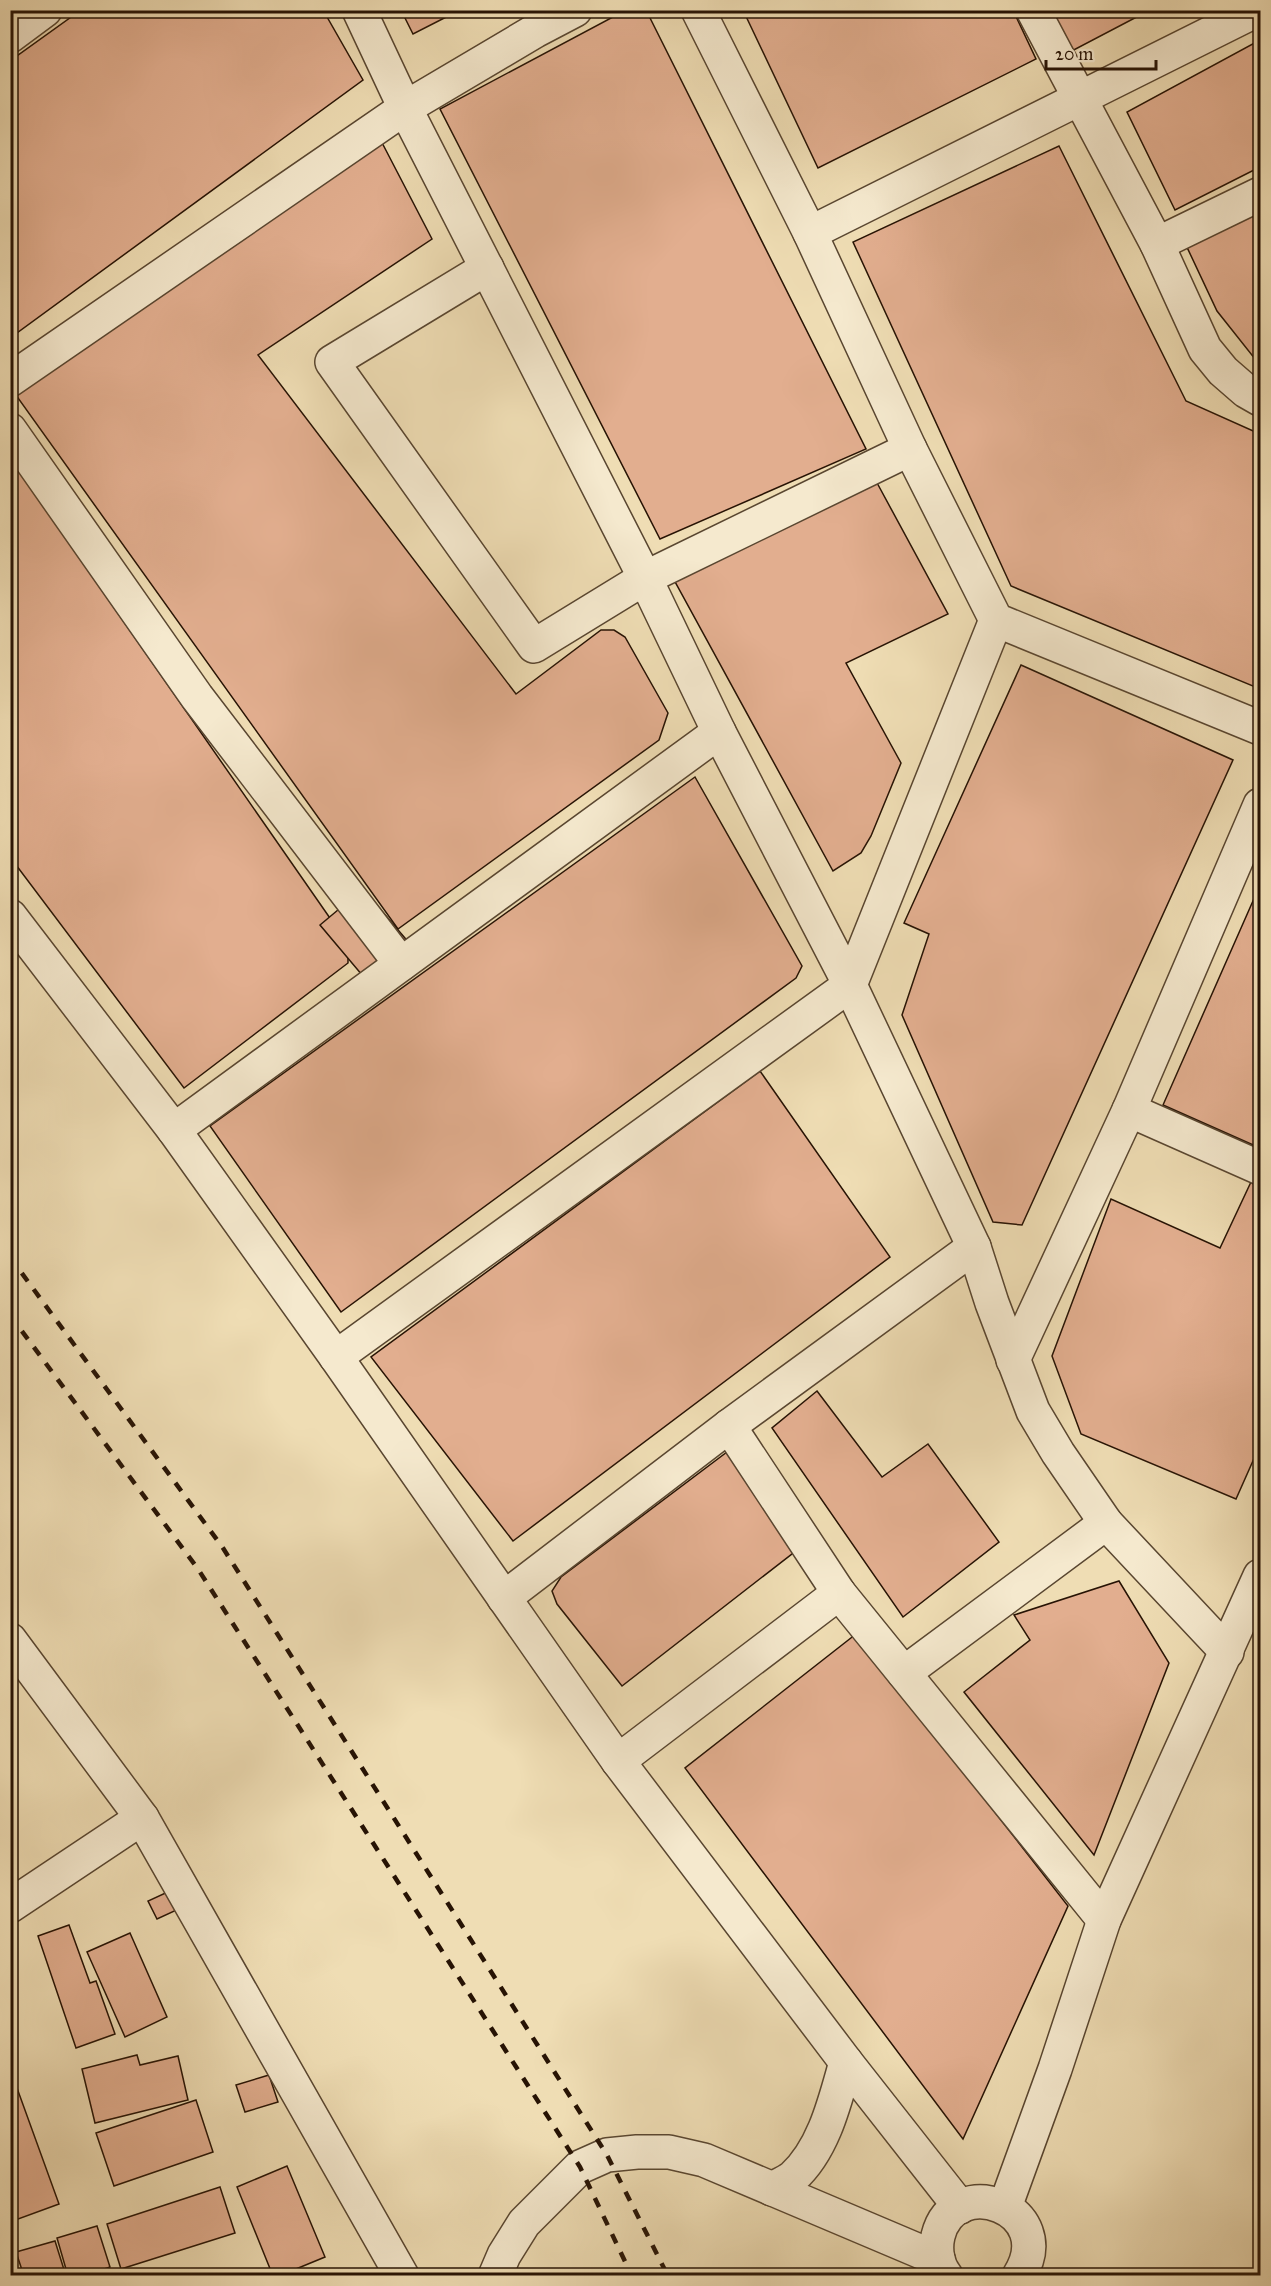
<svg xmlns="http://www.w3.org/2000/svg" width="1271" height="2286" font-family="'IM FELL Great Primer',serif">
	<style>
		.building { fill: #e2ae8f; stroke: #271304; stroke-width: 1.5 }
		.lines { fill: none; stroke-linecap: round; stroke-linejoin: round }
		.minor-casing { stroke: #594630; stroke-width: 36 }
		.tertiary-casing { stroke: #594630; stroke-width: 36 }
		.minor { stroke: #f5e9ce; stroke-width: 33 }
		.tertiary { stroke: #f5e9ce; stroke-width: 33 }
		.rail { stroke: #271304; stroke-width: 4.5; stroke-dasharray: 10 10; stroke-linecap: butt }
	</style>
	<rect width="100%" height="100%" fill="#efddb4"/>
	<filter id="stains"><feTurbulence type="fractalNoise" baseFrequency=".00333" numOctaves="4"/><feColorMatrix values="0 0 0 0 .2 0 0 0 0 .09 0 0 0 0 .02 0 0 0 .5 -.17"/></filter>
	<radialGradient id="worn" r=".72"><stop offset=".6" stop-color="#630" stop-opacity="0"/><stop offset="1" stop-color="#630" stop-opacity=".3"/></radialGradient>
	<g class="building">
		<path d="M 81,10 L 323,10 L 363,80 L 10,338 L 10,61 Z"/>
		<path d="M 401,10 L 460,10 L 413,34 Z"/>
		<path d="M 626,10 L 646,10 L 866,449 L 660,539 L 440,109 Z"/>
		<path d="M 743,10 L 1013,10 L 1036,59 L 818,168 Z"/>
		<path d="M 1047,10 L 1150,10 L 1068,53 Z"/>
		<path d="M 1260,40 L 1260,167 L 1175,210 L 1127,112 Z"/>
		<path d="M 378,135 L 432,239 L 258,355 L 516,694 L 601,630 L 614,630 L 625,637 L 668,713 L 659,740 L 398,929 L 13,391 Z"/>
		<path d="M 1059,146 L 1186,401 L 1260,434 L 1260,689 L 1011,586 L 853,242 Z"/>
		<path d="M 1260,208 L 1260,361 L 1255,359 L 1217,311 L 1185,243 Z"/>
		<path d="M 10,458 L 348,944 L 348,963 L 184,1088 L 10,857 Z"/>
		<path d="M 876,481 L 948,614 L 846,663 L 901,763 L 871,836 L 861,853 L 833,871 L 673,578 Z"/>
		<path d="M 1021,665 L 1233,760 L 1022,1225 L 993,1222 L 902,1015 L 929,934 L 904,923 Z"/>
		<path d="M 695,777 L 802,966 L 796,978 L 341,1312 L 210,1126 Z"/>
		<path d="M 1260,885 L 1260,1148 L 1163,1105 Z"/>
		<path d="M 363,889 L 416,951 L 373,988 L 320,925 Z"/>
		<path d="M 760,1071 L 890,1257 L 513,1541 L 371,1357 Z"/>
		<path d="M 1251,1182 L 1260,1186 L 1260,1445 L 1236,1499 L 1081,1434 L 1052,1356 L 1111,1199 L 1220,1248 Z"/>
		<path d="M 817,1391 L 882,1477 L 928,1444 L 999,1542 L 903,1617 L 772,1428 Z"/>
		<path d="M 727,1452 L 797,1550 L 622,1686 L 557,1604 L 552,1591 L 561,1577 Z"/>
		<path d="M 1119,1581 L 1169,1663 L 1094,1855 L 964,1692 L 1030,1640 L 1014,1615 Z"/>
		<path d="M 856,1634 L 1068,1906 L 963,2139 L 685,1768 Z"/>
		<path d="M 172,1890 L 181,1908 L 157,1919 L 148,1901 Z"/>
		<path d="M 69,1925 L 90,1983 L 96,1981 L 115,2034 L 76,2048 L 38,1936 Z"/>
		<path d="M 130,1933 L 167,2017 L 125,2037 L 87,1952 Z"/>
		<path d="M 137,2055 L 140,2065 L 178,2056 L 188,2100 L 95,2123 L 82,2069 Z"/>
		<path d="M 269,2075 L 278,2102 L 245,2112 L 236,2085 Z"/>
		<path d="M 13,2077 L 59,2204 L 10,2222 L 10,2078 Z"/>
		<path d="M 196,2100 L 213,2152 L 114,2186 L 96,2133 Z"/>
		<path d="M 287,2166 L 325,2257 L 279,2276 L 273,2276 L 237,2187 Z"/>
		<path d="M 220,2187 L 235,2233 L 121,2269 L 107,2224 Z"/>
		<path d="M 97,2226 L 110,2267 L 84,2276 L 68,2276 L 57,2238 Z"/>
		<path d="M 55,2241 L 66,2276 L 24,2276 L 16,2252 Z"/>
	</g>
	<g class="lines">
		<defs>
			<g id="minor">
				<path d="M 359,10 L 405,108 L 645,578 L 719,732 L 850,985 L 974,1247 L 992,1303 L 1033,1411 L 1058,1453 L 1106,1523 L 1227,1652"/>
				<path d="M 698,10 L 810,233 L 910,449 L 996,620 L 1260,728"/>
				<path d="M 1033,10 L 1157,244 L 1205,349 L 1223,371 L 1246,391 L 1260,399"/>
				<path d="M 10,36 L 45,10"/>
				<path d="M 810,233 L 1257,10"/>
				<path d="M 1157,244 L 1260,194"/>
				<path d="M 487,268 L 332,362 L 534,646 L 645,578 L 910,449"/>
				<path d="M 10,380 L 405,108 L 535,31 L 575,10"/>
				<path d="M 10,430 L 197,697 L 401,964"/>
				<path d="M 1129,1110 L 1260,1168"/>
				<path d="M 174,1130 L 719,732"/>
				<path d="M 336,1357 L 850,985 L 996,620"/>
				<path d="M 1013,1360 L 1129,1110 L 1260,805"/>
				<path d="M 729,1426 L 839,1593"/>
				<path d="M 504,1598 L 729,1426 L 974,1247"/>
				<path d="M 904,1673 L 1106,1523"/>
				<path d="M 618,1761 L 839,1593 L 1104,1920"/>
				<path d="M 10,1906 L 142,1818"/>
				<path d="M 1005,2207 L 1055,2069 L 1104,1920 L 1260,1576"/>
				<path d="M 495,2276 L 504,2255 L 524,2223 L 580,2167 L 607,2155 L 637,2152 L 669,2152 L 704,2160 L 938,2259"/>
			</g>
			<g id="tertiary">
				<path d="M 10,916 L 174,1130 L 336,1357 L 618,1761 L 846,2062 L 960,2207"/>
				<path d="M 10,1640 L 142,1818 L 402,2276"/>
				<path d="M 772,2189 C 779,2185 787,2182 793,2177 C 824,2149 835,2101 846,2062"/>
				<path d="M 946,2276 C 937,2265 935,2249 938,2236 C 954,2170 1061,2209 1019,2276"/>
			</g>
		</defs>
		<use href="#minor" class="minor-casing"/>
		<use href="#tertiary" class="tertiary-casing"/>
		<use href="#minor" class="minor"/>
		<use href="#tertiary" class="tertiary"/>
		<g class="rail">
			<path d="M 10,1257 L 223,1548 L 607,2155 L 668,2276"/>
			<path d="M 10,1315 L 198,1569 L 580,2167 L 632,2276"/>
		</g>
	</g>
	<rect width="1271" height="2286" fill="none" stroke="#efddb4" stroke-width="36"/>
	<rect x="12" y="12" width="1247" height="2262" fill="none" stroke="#271304" stroke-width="3"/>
	<rect x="18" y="18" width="1235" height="2250" fill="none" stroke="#271304" stroke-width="1.5"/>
	<path d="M1046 60v9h110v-9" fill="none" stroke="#271304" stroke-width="3"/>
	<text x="1055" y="60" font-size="18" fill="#271304" stroke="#f5e9ce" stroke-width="4.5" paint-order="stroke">20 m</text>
	<rect width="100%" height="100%" filter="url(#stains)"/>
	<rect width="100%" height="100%" fill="url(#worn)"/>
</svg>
